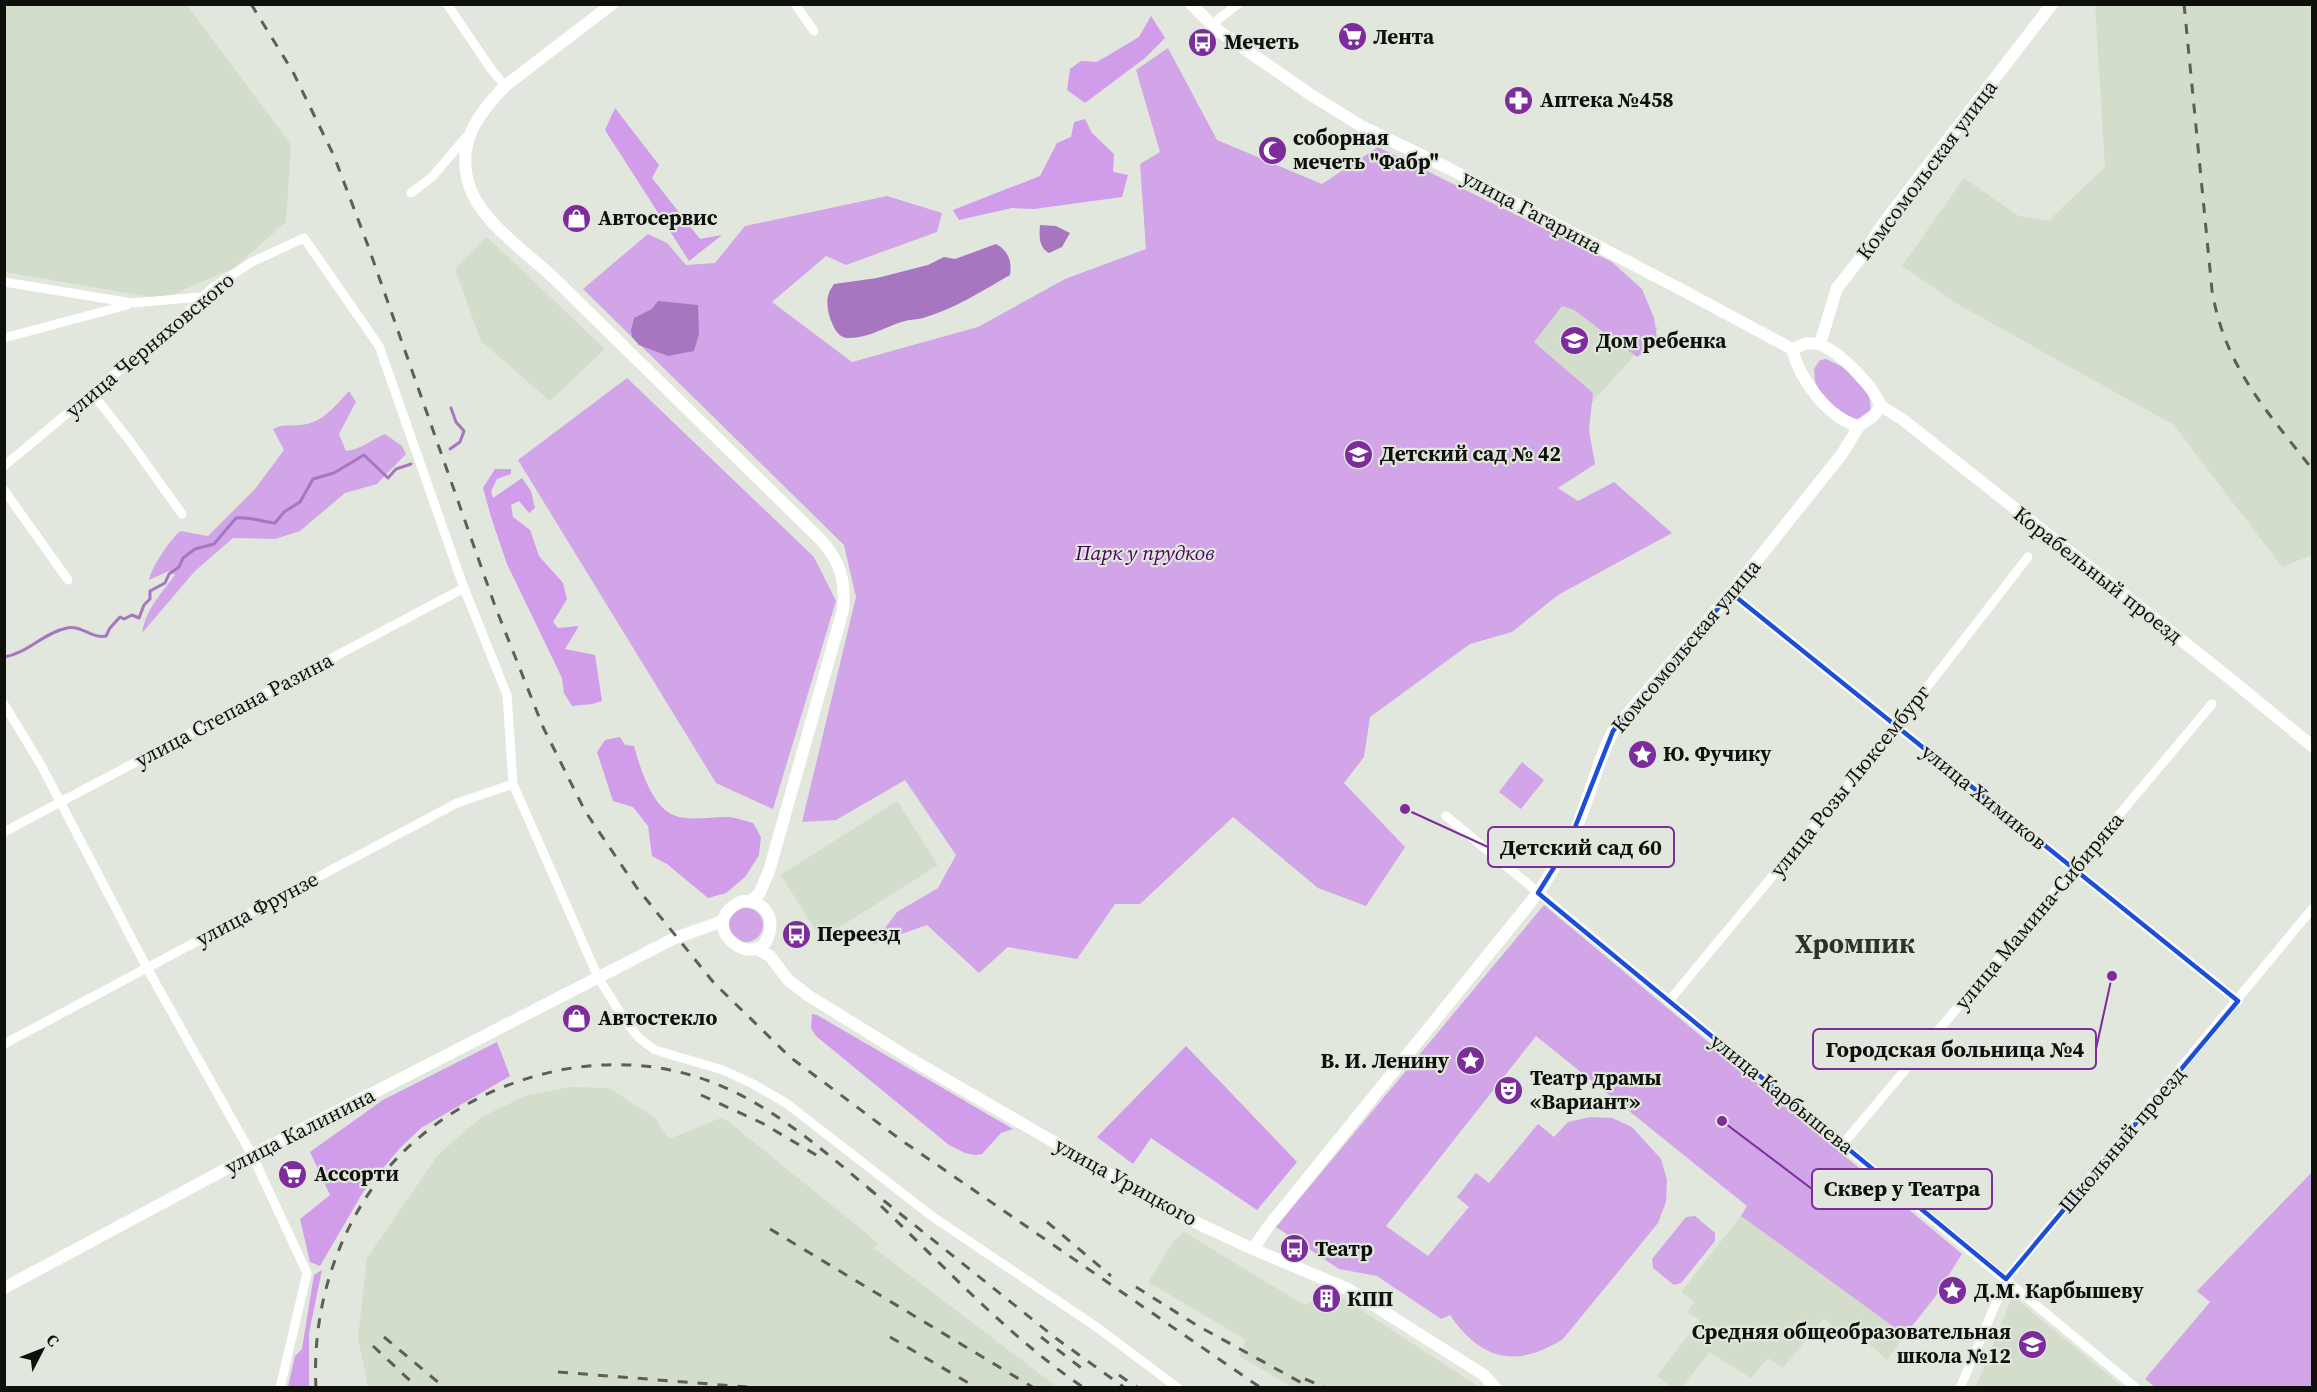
<svg xmlns="http://www.w3.org/2000/svg" width="2317" height="1392" font-family="'Source Serif 4',serif">
	<style>
		.built { fill: #d3ddcb }
		.green { fill: #d2a4e8 }
		.forest { fill: #d19cea }
		.water { fill: #a875c0 }
		.lines { fill: none; stroke-linecap: round; stroke-linejoin: round }
		.stream { stroke: #a875c0; stroke-width: 3 }
		.minor { stroke: #fff; stroke-width: 9 }
		.tertiary { stroke: #fff; stroke-width: 12 }
		.rail { stroke: #5c5f59; stroke-width: 3; stroke-dasharray: 10 10; stroke-linecap: butt }
		.marked { fill: none; stroke: #1d4ed8; stroke-width: 4.5; stroke-linejoin: round }
		.labels { text-anchor: middle; stroke-width: 4.5; stroke-linejoin: round; paint-order: stroke }
		.poi-label { font-size: 21px; font-weight: bold; fill: #0e100c; stroke: #e1e7dc; text-anchor: start }
		.street-label { font-size: 21px; fill: #0e100c; stroke: #e1e7dc }
		.park-label { font-size: 21px; font-style: italic; fill: #4a0062; stroke: #e1e7dc }
		.district-label { font-size: 27px; font-weight: bold; fill: #2d3229; stroke: #e1e7dc }
		.leader { fill: none; stroke: #7d2c9c; stroke-width: 2 }
		.callout-dot { fill: #7d2c9c; stroke: #e1e7dc; stroke-width: 2 }
		.callout { fill: #e1e7dc; stroke: #7d2c9c; stroke-width: 2 }
		.callout-label { font-size: 22px; text-anchor: middle; font-weight: bold; fill: #0e100c }
	</style>
	<rect width="100%" height="100%" fill="#e1e7dc"/>
	<g class="built">
		<path d="M 2095,4 L 2312,5 L 2312,555 L 2282,567 L 2174,425 L 1959,305 L 1902,266 L 1964,178 L 2019,216 L 2048,221 L 2105,167 Z"/>
		<path d="M 4,5 L 187,5 L 291,145 L 286,222 L 234,268 L 162,299 L 5,272 Z"/>
		<path d="M 487,237 L 605,349 L 550,401 L 481,341 L 455,269 Z"/>
		<path d="M 1568,265 L 1659,328 L 1572,425 L 1491,355 Z"/>
		<path d="M 897,801 L 938,865 L 821,939 L 781,875 Z"/>
		<path d="M 570,1087 L 609,1088 L 655,1118 L 669,1139 L 721,1118 L 729,1122 L 878,1243 L 874,1248 L 1057,1387 L 368,1387 L 358,1337 L 367,1258 L 438,1155 L 480,1118 L 525,1096 Z"/>
		<path d="M 1741,1216 L 1905,1335 L 1887,1360 L 1852,1329 L 1843,1336 L 1824,1318 L 1783,1368 L 1768,1358 L 1751,1378 L 1709,1352 L 1682,1387 L 1672,1387 L 1657,1376 L 1700,1320 L 1687,1312 L 1694,1302 L 1681,1292 Z"/>
		<path d="M 1184,1232 L 1304,1305 L 1316,1301 L 1314,1292 L 1323,1291 L 1328,1295 L 1330,1292 L 1338,1298 L 1343,1298 L 1479,1387 L 1292,1387 L 1239,1356 L 1246,1340 L 1148,1282 L 1175,1239 Z"/>
		<path d="M 2016,1299 L 2123,1387 L 1976,1387 L 2011,1300 Z"/>
	</g>
	<g class="green">
		<path d="M 1168,48 L 1217,140 L 1322,184 L 1378,147 L 1612,262 L 1642,289 L 1654,318 L 1658,344 L 1637,357 L 1574,310 L 1562,306 L 1534,342 L 1593,393 L 1589,430 L 1595,464 L 1558,488 L 1578,501 L 1614,482 L 1672,533 L 1558,595 L 1512,632 L 1470,644 L 1370,717 L 1364,757 L 1344,783 L 1405,847 L 1366,906 L 1318,888 L 1233,817 L 1140,904 L 1115,904 L 1077,959 L 1008,947 L 979,973 L 927,925 L 873,944 L 897,912 L 938,888 L 956,855 L 905,780 L 836,820 L 802,822 L 856,597 L 844,545 L 583,289 L 648,234 L 667,243 L 686,265 L 715,263 L 745,226 L 887,196 L 942,213 L 937,232 L 846,265 L 826,256 L 772,302 L 852,362 L 978,327 L 1065,279 L 1146,249 L 1140,164 L 1160,152 L 1136,70 Z"/>
		<path d="M 1826,359 L 1845,368 L 1869,395 L 1871,410 C 1857,429 1846,419 1833,406 C 1827,399 1818,392 1816,383 C 1814,379 1815,373 1814,369 L 1820,360 Z"/>
		<path d="M 627,378 L 814,557 L 836,601 L 773,809 L 716,783 L 518,460 Z"/>
		<path d="M 349,391 L 356,402 L 339,434 L 346,451 C 363,449 370,440 385,434 L 402,446 L 406,454 L 377,484 L 345,493 L 300,531 L 275,539 L 233,538 L 195,571 L 142,633 C 146,609 161,594 175,575 L 169,571 L 149,580 C 152,566 170,540 180,531 L 208,536 L 255,489 L 284,450 L 273,429 C 285,423 295,427 307,424 C 325,420 337,404 349,391 Z"/>
		<path d="M 1522,762 L 1544,780 L 1521,809 L 1499,792 Z"/>
		<path d="M 1544,905 L 1962,1254 L 1935,1297 L 1905,1335 L 1741,1216 L 1747,1206 L 1536,1036 L 1386,1226 L 1428,1256 L 1469,1207 L 1457,1197 L 1476,1173 L 1489,1183 L 1538,1124 L 1554,1137 L 1568,1122 L 1590,1117 L 1612,1118 L 1632,1127 L 1661,1159 L 1667,1180 L 1666,1202 L 1658,1223 L 1563,1339 C 1516,1369 1481,1360 1450,1315 L 1441,1319 L 1377,1276 L 1339,1269 L 1276,1227 Z"/>
		<circle cx="746" cy="925" r="17"/>
		<path d="M 2312,1172 L 2312,1387 L 2156,1388 L 2145,1379 L 2210,1302 L 2197,1291 Z"/>
		<path d="M 1695,1216 L 1715,1233 L 1715,1241 L 1681,1283 L 1674,1285 L 1653,1268 L 1652,1259 L 1686,1217 Z"/>
	</g>
	<g class="forest">
		<path d="M 1151,16 L 1165,38 L 1145,58 L 1085,103 L 1067,90 L 1070,69 L 1081,61 L 1097,62 L 1139,37 Z"/>
		<path d="M 615,108 L 659,165 L 652,178 L 700,239 L 722,235 L 689,261 L 605,130 Z"/>
		<path d="M 1085,119 L 1092,133 L 1114,154 L 1113,172 L 1128,175 L 1122,197 L 1034,209 L 1012,208 L 959,220 L 953,210 L 1040,176 L 1057,143 L 1071,137 L 1074,122 Z"/>
		<path d="M 495,469 L 511,469 L 511,474 L 497,479 L 491,491 L 493,498 L 522,478 L 531,491 L 535,508 L 529,513 L 519,501 L 511,505 L 513,517 L 530,530 L 539,556 L 563,583 L 567,599 L 553,622 L 558,628 L 579,626 L 565,649 L 595,655 L 602,701 L 592,704 L 572,706 L 564,693 L 562,678 L 507,564 L 491,517 L 483,488 Z"/>
		<path d="M 620,737 L 625,745 L 634,746 C 640,767 651,805 673,815 C 690,822 712,816 730,817 C 737,818 745,821 753,823 L 761,837 L 759,855 L 745,877 L 726,893 L 708,898 L 667,864 L 652,856 L 648,826 L 633,807 L 613,801 L 597,752 L 605,740 Z"/>
		<path d="M 812,1014 L 817,1015 L 1013,1129 L 1001,1133 L 982,1154 L 975,1155 L 965,1153 L 949,1145 L 816,1036 L 811,1028 Z"/>
		<path d="M 497,1042 L 510,1076 L 421,1128 L 400,1148 L 363,1192 L 320,1266 L 310,1262 L 300,1219 L 330,1195 L 310,1152 L 383,1100 Z"/>
		<path d="M 1186,1046 L 1297,1162 L 1257,1210 L 1151,1138 L 1133,1164 L 1097,1137 Z"/>
		<path d="M 322,1270 L 309,1333 L 309,1387 L 288,1387 L 295,1356 L 302,1349 L 314,1275 Z"/>
	</g>
	<g class="water">
		<path d="M 1040,225 L 1056,226 L 1070,233 L 1062,247 L 1049,253 C 1039,248 1039,236 1040,225 Z"/>
		<path d="M 996,244 C 1009,251 1012,262 1010,275 C 982,291 954,309 923,318 C 917,320 911,319 905,321 C 886,326 868,339 847,338 C 837,337 833,326 830,318 C 826,304 826,295 834,284 L 877,278 L 928,265 L 944,257 L 955,259 Z"/>
		<path d="M 658,301 L 698,305 L 699,334 L 694,351 L 668,356 L 639,345 L 632,337 L 631,330 L 634,318 L 652,309 Z"/>
	</g>
	<g class="lines">
		<g class="stream">
			<path d="M 450,449 L 460,442 L 464,431 L 456,422 L 451,408"/>
			<path d="M 4,657 C 28,653 43,633 67,628 C 82,625 92,639 106,636 L 110,628 L 120,617 L 124,619 L 132,615 L 139,618 L 144,605 L 150,599 L 150,591 L 165,583 L 169,574 L 179,567 L 183,558 L 195,549 L 214,544 L 236,518 C 250,516 261,522 275,523 L 284,512 L 300,502 L 313,479 L 334,473 L 364,455 L 388,478 L 396,469 L 411,464"/>
		</g>
		<g class="minor">
			<path d="M 447,4 L 491,69 L 505,86"/>
			<path d="M 795,4 L 814,31"/>
			<path d="M 1211,25 L 1238,4"/>
			<path d="M 411,193 L 432,177 L 468,135"/>
			<path d="M 4,282 L 132,303 L 201,297"/>
			<path d="M 4,338 L 127,305"/>
			<path d="M 92,393 L 129,440 L 182,514"/>
			<path d="M 4,466 L 181,319 L 212,288 L 252,262 L 304,238 L 379,346 L 464,588 L 507,695 L 513,784 L 598,977 L 624,1019 L 639,1038 L 655,1050 L 723,1070 L 753,1084 L 786,1103 L 933,1217 L 1098,1328 L 1178,1388"/>
			<path d="M 4,490 L 68,580"/>
			<path d="M 1731,593 L 2238,1001"/>
			<path d="M 4,704 L 41,765 L 147,968 L 252,1155 L 307,1273 L 280,1388"/>
			<path d="M 1446,816 L 2136,1388"/>
			<path d="M 4,832 L 464,588"/>
			<path d="M 1669,1001 L 1896,727 L 2028,557"/>
			<path d="M 4,1044 L 457,803 L 513,784"/>
			<path d="M 1843,1144 L 2212,704"/>
			<path d="M 1960,1388 L 2006,1279 L 2312,909"/>
		</g>
		<g class="tertiary">
			<path d="M 612,4 L 505,86 C 479,113 457,141 468,182 C 479,223 532,255 561,285 C 648,370 735,455 821,540 C 840,561 846,581 843,610 L 769,871 L 759,894 L 750,901"/>
			<path d="M 1191,4 L 1216,29 L 1311,95 L 1363,127 L 1448,168 L 1684,291 L 1792,349"/>
			<path d="M 1807,343 C 1811,344 1817,343 1821,345 C 1841,353 1873,386 1881,406 L 1873,416 L 1859,426 C 1828,419 1799,378 1792,349 Z"/>
			<path d="M 1820,344 L 1837,288 L 1859,260 L 1883,224 L 2052,4"/>
			<path d="M 1881,406 L 1902,419 L 2228,677 L 2312,746"/>
			<path d="M 742,901 C 759,901 773,910 770,930 C 762,978 689,926 742,901 Z"/>
			<path d="M 757,949 L 770,956 L 788,980 L 809,996 L 919,1064 L 1182,1216 L 1253,1249 L 1348,1289 L 1484,1375 L 1495,1388"/>
			<path d="M 1253,1249 L 1268,1227 L 1538,893 C 1553,869 1569,846 1580,819 C 1591,790 1599,759 1613,731 L 1731,593 L 1842,454 L 1859,426"/>
			<path d="M 4,1288 L 252,1155 L 675,938 L 723,921"/>
		</g>
		<g class="rail">
			<path d="M 251,4 L 293,72 L 334,156 L 367,243 L 495,606 L 543,727 L 585,811 L 637,888 L 714,983 L 790,1057 L 901,1140 L 1261,1388"/>
			<path d="M 2184,4 L 2212,290 C 2224,366 2267,411 2312,469"/>
			<path d="M 701,1095 L 762,1123 L 823,1159"/>
			<path d="M 868,1188 L 1057,1339 L 1125,1388"/>
			<path d="M 881,1206 C 947,1269 1008,1336 1084,1388"/>
			<path d="M 1047,1222 L 1111,1276"/>
			<path d="M 770,1229 L 1034,1388"/>
			<path d="M 1136,1287 L 1198,1326 L 1311,1388"/>
			<path d="M 384,1337 L 445,1388"/>
			<path d="M 890,1337 L 977,1388"/>
			<path d="M 1041,1337 L 1084,1370"/>
			<path d="M 373,1346 L 418,1388"/>
			<path d="M 558,1372 L 760,1388"/>
			<path d="M 1119,1375 L 1138,1388"/>
			<path d="M 1305,1379 L 1326,1388"/>
			<path d="M 316,1388 C 312,1315 333,1242 376,1183 C 442,1095 563,1048 670,1070 C 751,1086 812,1141 873,1192"/>
		</g>
	</g>
	<path class="marked" d="M 1731,593 L 2238,1001 L 2006,1279 L 1538,893 L 1568,845 L 1613,731 Z"/>
	<defs>
		<symbol id="supermarket-disc" viewBox="-11 -11 22 22"><circle r="9.5" fill="#7d2c9c" stroke="#e1e7dc"/><path d="M-6-5.5h2.5l.6 2H6L4.5 2H-2.5L-4.4-4H-6ZM-1.5 3.2a1.3 1.3 0 1 0 .1 0ZM3 3.2a1.3 1.3 0 1 0 .1 0Z" fill="#fff"/></symbol>
		<symbol id="bus-disc" viewBox="-11 -11 22 22"><circle r="9.5" fill="#7d2c9c" stroke="#e1e7dc"/><path d="M-5-6H5V4H4V6H2V4H-2V6H-4V4H-5ZM-3.5-4V0h7V-4ZM-3.5 1.2v1.5H-2V1.2ZM2 1.2v1.5H3.5V1.2Z" fill="#fff"/></symbol>
		<symbol id="pharmacy-disc" viewBox="-11 -11 22 22"><circle r="9.5" fill="#7d2c9c" stroke="#e1e7dc"/><path d="M-2-6h4v4h4v4h-4v4h-4v-4h-4v-4h4Z" fill="#fff"/></symbol>
		<symbol id="mosque-disc" viewBox="-11 -11 22 22"><circle r="9.5" fill="#7d2c9c" stroke="#e1e7dc"/><path d="M3.5-4.9A6 6 0 1 0 3.5 4.9A5 5 0 1 1 3.5-4.9Z" fill="#fff"/></symbol>
		<symbol id="shop-disc" viewBox="-11 -11 22 22"><circle r="9.5" fill="#7d2c9c" stroke="#e1e7dc"/><path d="M-5-2.5h2.3a2.7 3.5 0 0 1 5.4 0H5L5.5 6h-11ZM-1.5-2.5h3a1.5 2.3 0 0 0-3 0Z" fill="#fff"/></symbol>
		<symbol id="school-disc" viewBox="-11 -11 22 22"><circle r="9.5" fill="#7d2c9c" stroke="#e1e7dc"/><path d="M0-5L7-2L0 1L-7-2ZM-4 1L0 2.5L4 1V4Q0 6-4 4Z" fill="#fff"/></symbol>
		<symbol id="sight-disc" viewBox="-11 -11 22 22"><circle r="9.5" fill="#7d2c9c" stroke="#e1e7dc"/><path d="M0-6L1.8-2.2L6-1.7L2.9 1.2L3.7 5.4L0 3.3L-3.7 5.4L-2.9 1.2L-6-1.7L-1.8-2.2Z" fill="#fff"/></symbol>
		<symbol id="theatre-disc" viewBox="-11 -11 22 22"><circle r="9.5" fill="#7d2c9c" stroke="#e1e7dc"/><path d="M-5-5.5Q0-4 5-5.5V0Q5 5 0 6Q-5 5-5 0ZM-3.3-2.5H-1v1.5H-3.3ZM1-2.5H3.3v1.5H1ZM-2.8 1Q0 5.5 2.8 1Z" fill="#fff"/></symbol>
		<symbol id="building-disc" viewBox="-11 -11 22 22"><circle r="9.5" fill="#7d2c9c" stroke="#e1e7dc"/><path d="M-4-6H4V6H1V3H-1V6H-4ZM-2.5-4.3h1.7v1.8h-1.7ZM.8-4.3h1.7v1.8H.8ZM-2.5-1h1.7V.8h-1.7ZM.8-1h1.7V.8H.8Z" fill="#fff"/></symbol>
	</defs>
	<g fill-rule="evenodd">
		<use href="#supermarket-disc" x="1336" y="20" width="33" height="33"/>
		<use href="#bus-disc" x="1186" y="26" width="33" height="33"/>
		<use href="#pharmacy-disc" x="1502" y="84" width="33" height="33"/>
		<use href="#mosque-disc" x="1256" y="134" width="33" height="33"/>
		<use href="#shop-disc" x="560" y="202" width="33" height="33"/>
		<use href="#school-disc" x="1558" y="324" width="33" height="33"/>
		<use href="#school-disc" x="1342" y="438" width="33" height="33"/>
		<use href="#sight-disc" x="1626" y="738" width="33" height="33"/>
		<use href="#bus-disc" x="780" y="918" width="33" height="33"/>
		<use href="#shop-disc" x="560" y="1002" width="33" height="33"/>
		<use href="#sight-disc" x="1454" y="1044" width="33" height="33"/>
		<use href="#theatre-disc" x="1492" y="1074" width="33" height="33"/>
		<use href="#supermarket-disc" x="276" y="1158" width="33" height="33"/>
		<use href="#bus-disc" x="1278" y="1232" width="33" height="33"/>
		<use href="#sight-disc" x="1936" y="1274" width="33" height="33"/>
		<use href="#building-disc" x="1310" y="1282" width="33" height="33"/>
		<use href="#school-disc" x="2016" y="1328" width="33" height="33"/>
	</g>
	<g class="labels">
		<g class="poi-label">
			<text x="1373" y="44">Лента</text>
			<text x="1224" y="49">Мечеть</text>
			<text x="1540" y="107">Аптека №458</text>
			<text x="1293" y="145">соборная<tspan x="1293" dy="24">мечеть "Фабр"</tspan></text>
			<text x="598" y="225">Автосервис</text>
			<text x="1596" y="348">Дом ребенка</text>
			<text x="1380" y="461">Детский сад № 42</text>
			<text x="1663" y="761">Ю. Фучику</text>
			<text x="817" y="941">Переезд</text>
			<text x="598" y="1025">Автостекло</text>
			<text x="1449" y="1068" text-anchor="end">В. И. Ленину</text>
			<text x="1530" y="1085">Театр драмы<tspan x="1530" dy="24">«Вариант»</tspan></text>
			<text x="314" y="1181">Ассорти</text>
			<text x="1315" y="1256">Театр</text>
			<text x="1974" y="1298">Д.М. Карбышеву</text>
			<text x="1347" y="1306">КПП</text>
			<text x="2011" y="1339" text-anchor="end">Средняя общеобразовательная<tspan x="2011" dy="24">школа №12</tspan></text>
		</g>
		<g class="street-label">
			<text transform="translate(1927 170) rotate(-53)" y="7">Комсомольская улица</text>
			<text transform="translate(1532 212) rotate(28)" y="7">улица Гагарина</text>
			<text transform="translate(150 345) rotate(-40)" y="7">улица Черняховского</text>
			<text transform="translate(2098 575) rotate(38)" y="7">Корабельный проезд</text>
			<text transform="translate(1686 646) rotate(-50)" y="7">Комсомольская улица</text>
			<text transform="translate(234 710) rotate(-28)" y="7">улица Степана Разина</text>
			<text transform="translate(1850 781) rotate(-51)" y="7">улица Розы Люксембург</text>
			<text transform="translate(1984 797) rotate(39)" y="7">улица Химиков</text>
			<text transform="translate(257 909) rotate(-28)" y="7">улица Фрунзе</text>
			<text transform="translate(2039 911) rotate(-50)" y="7">улица Мамина-Сибиряка</text>
			<text transform="translate(1782 1094) rotate(39)" y="7">улица Карбышева</text>
			<text transform="translate(300 1131) rotate(-27)" y="7">улица Калинина</text>
			<text transform="translate(2122 1140) rotate(-50)" y="7">Школьный проезд</text>
			<text transform="translate(1126 1182) rotate(29)" y="7">улица Урицкого</text>
		</g>
		<g class="park-label">
			<text x="1145" y="560">Парк у прудков</text>
		</g>
		<g class="district-label">
			<text x="1855" y="953">Хромпик</text>
		</g>
	</g>
	<path class="leader" d="M1405 809L1488 847M2112 976L2096 1049M1722 1121L1812 1189"/>
	<g class="callout-dot">
		<circle cx="1405" cy="809" r="6"/>
		<circle cx="2112" cy="976" r="6"/>
		<circle cx="1722" cy="1121" r="6"/>
	</g>
	<g class="callout">
		<rect x="1488" y="827" width="186" height="40" rx="6"/>
		<rect x="1813" y="1029" width="283" height="40" rx="6"/>
		<rect x="1812" y="1169" width="180" height="40" rx="6"/>
	</g>
	<g class="callout-label">
		<text x="1581" y="855">Детский сад 60</text>
		<text x="1955" y="1057">Городская больница №4</text>
		<text x="1902" y="1196">Сквер у Театра</text>
	</g>
	<rect width="2317" height="1392" fill="none" stroke="#0e100c" stroke-width="12"/>
	<g transform="translate(42 1350) rotate(48)" stroke="#e1e7dc" stroke-width="4.5" paint-order="stroke">
	<path d="M0-4.5L10 22L0 15L-10 22Z" fill="#0e100c"/>
	<text y="-9" font-size="16" font-weight="bold" text-anchor="middle" fill="#0e100c">С</text>
	</g>
</svg>
